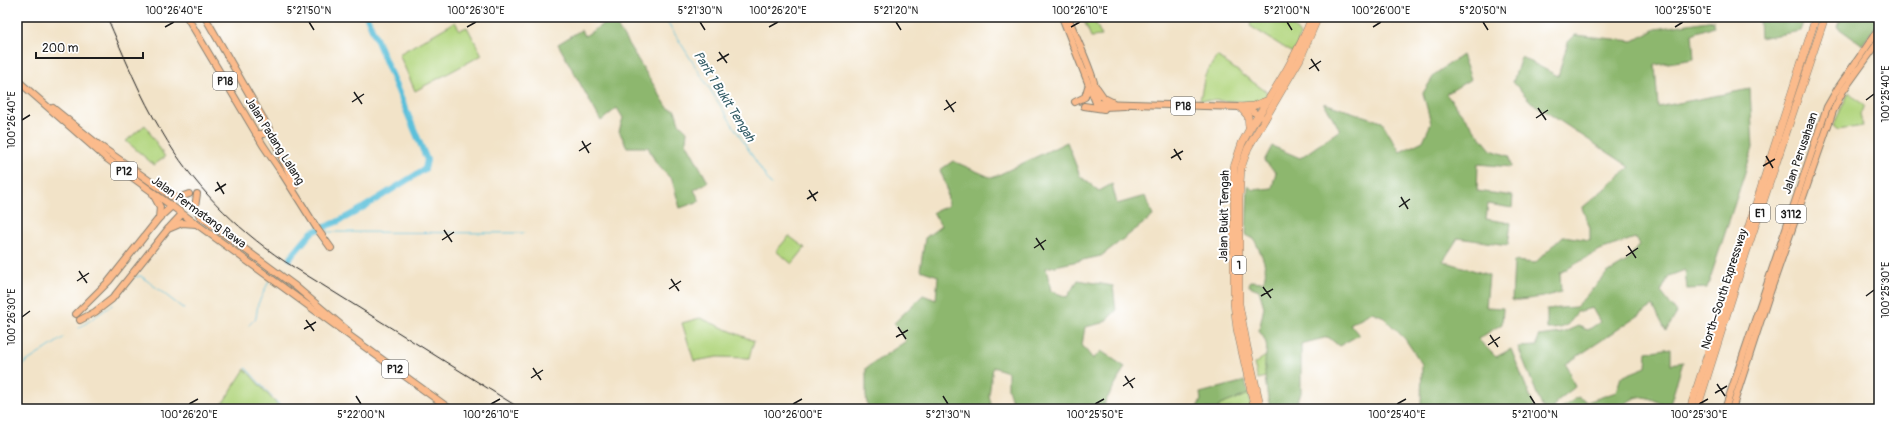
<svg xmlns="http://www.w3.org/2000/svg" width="1896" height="426" font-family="Pangolin,sans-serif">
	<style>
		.green { fill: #b2d67f; stroke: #67794e }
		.forest { fill: #8db76e; stroke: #546a45 }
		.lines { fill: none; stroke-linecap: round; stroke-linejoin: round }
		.stream { stroke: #5cc0da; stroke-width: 1 }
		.river { stroke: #5cc0da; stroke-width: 6 }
		.primary-casing { stroke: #878072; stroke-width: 8 }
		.highway-casing { stroke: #878072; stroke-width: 8 }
		.primary { stroke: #fbbb8c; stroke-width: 6 }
		.highway { stroke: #fbbb8c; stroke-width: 7 }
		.rail { stroke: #1c1c1c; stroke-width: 1 }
		.ticks { fill: none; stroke: #1c1c1c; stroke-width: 1.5 }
		.labels { text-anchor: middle; stroke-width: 4; stroke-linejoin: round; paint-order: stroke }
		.shield { fill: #fff; stroke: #606060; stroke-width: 1 }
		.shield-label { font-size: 11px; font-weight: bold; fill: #1c1c1c }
		.street-label { font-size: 12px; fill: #1c1c1c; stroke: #fff }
		.water-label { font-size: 13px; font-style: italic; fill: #365e68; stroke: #fff }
		.neatline { fill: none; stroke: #1c1c1c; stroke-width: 1.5 }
		.ticks-label { font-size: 10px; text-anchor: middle; fill: #1c1c1c }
	</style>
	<rect width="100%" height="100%" fill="#fff"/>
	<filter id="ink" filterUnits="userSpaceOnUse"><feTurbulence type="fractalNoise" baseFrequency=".025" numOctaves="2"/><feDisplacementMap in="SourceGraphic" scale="8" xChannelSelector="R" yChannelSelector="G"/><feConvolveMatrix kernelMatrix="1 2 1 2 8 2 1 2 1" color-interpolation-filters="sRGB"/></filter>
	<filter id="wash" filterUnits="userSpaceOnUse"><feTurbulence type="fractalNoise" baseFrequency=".012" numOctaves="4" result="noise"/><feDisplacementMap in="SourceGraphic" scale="16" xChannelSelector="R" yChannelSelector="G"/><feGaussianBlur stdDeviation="0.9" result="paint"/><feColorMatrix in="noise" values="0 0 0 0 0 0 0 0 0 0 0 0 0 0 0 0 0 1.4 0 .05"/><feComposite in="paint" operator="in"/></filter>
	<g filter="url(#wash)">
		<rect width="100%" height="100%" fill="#f2e3c8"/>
		<g class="green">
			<path d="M 1252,17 L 1286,17 L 1300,35 L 1297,46 L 1293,53 L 1250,26 Z"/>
			<path d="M 1083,18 L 1093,18 L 1102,36 L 1091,37 Z"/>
			<path d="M 455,22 L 460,30 L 467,27 L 482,55 L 415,91 L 399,54 Z"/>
			<path d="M 1217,56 L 1268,93 L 1264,99 L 1253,102 L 1200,100 L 1205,75 Z"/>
			<path d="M 1849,92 L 1865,107 L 1860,114 L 1863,126 L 1838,130 L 1833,126 Z"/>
			<path d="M 145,125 L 165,157 L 154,165 L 126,141 Z"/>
			<path d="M 789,236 L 805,248 L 792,264 L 776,251 Z"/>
			<path d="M 700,318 L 754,341 L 749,358 L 718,357 L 694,361 L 682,323 Z"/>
			<path d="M 1267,355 L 1265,367 L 1266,377 L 1258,379 L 1254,364 Z"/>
			<path d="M 245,369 L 281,409 L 219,409 Z"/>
			<path d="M 1249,394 L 1251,407 L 1217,409 L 1220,405 Z"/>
		</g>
		<g class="forest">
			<path d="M 1764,17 L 1805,17 L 1800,31 L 1760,38 L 1759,19 Z"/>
			<path d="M 1841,17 L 1879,17 L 1879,22 L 1862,45 L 1837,27 Z"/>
			<path d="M 612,18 L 668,108 L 675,110 L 679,123 L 687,131 L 686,142 L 708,182 L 694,190 L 700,201 L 680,208 L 672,180 L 656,163 L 648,147 L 627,147 L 619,131 L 623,118 L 617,108 L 601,121 L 558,44 L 581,30 L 585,36 Z"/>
			<path d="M 1714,20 L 1714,26 L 1692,34 L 1694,59 L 1655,65 L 1658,107 L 1750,89 L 1753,148 L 1707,288 L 1687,289 L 1685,270 L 1669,276 L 1661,292 L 1677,313 L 1666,331 L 1653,306 L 1566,364 L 1575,387 L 1556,402 L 1554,409 L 1543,409 L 1518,347 L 1537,346 L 1538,336 L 1562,333 L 1578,326 L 1588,330 L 1600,322 L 1592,308 L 1577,312 C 1568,327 1564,329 1547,329 L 1547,309 L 1576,307 L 1607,273 L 1627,261 L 1639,245 L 1635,238 L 1600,250 L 1560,273 L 1561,292 L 1543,297 L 1512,301 L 1514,261 L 1535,263 L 1563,236 L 1590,240 L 1590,228 L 1582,208 L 1630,167 L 1531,102 L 1513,82 L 1521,57 L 1558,76 L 1568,42 L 1575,35 L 1633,41 L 1656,29 Z"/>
			<path d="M 1462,55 L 1471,79 L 1446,94 L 1491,150 L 1509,156 L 1511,167 L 1478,164 L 1477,191 L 1513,196 L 1512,208 L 1488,204 L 1486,219 L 1511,223 L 1508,245 L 1458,238 L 1443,261 L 1489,275 L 1486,307 L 1503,308 L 1502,324 L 1478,339 L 1496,357 L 1511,349 L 1535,409 L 1437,409 L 1421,405 L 1422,364 L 1405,339 L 1382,316 L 1372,312 L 1350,324 L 1359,335 L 1339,346 L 1328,337 L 1301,344 L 1301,393 L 1294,409 L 1271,409 C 1267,397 1265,382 1265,369 C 1264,352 1272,347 1259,331 L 1264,307 L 1259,290 L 1249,286 L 1250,281 L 1263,282 C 1270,268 1260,252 1254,239 L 1246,235 L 1248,186 L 1253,190 L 1272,188 L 1276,172 L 1264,161 L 1272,146 L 1300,158 L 1340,130 L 1324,103 L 1382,122 L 1400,152 L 1423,141 L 1431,123 L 1423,93 L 1435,74 Z"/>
			<path d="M 1067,142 L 1080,176 L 1099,191 L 1112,184 L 1117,204 L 1145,196 L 1153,216 L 1101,256 L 1046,268 L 1051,291 L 1067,297 L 1078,280 L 1113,286 L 1116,311 L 1103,323 L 1085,327 L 1082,345 L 1093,359 L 1101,351 L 1125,367 L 1104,404 L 1110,409 L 1014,409 L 1008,389 L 1008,372 L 993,367 L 989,395 L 992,409 L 868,409 L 866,397 L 866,368 L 906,341 L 894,323 L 923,295 L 936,300 L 938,276 L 920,270 L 925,238 L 941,226 L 933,212 L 948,206 L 947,188 L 940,170 L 953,161 L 992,178 Z"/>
			<path d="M 1671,348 L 1671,364 L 1683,362 L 1669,408 C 1651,398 1637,389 1621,409 L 1560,409 L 1578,397 L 1587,402 L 1616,392 L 1621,377 L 1646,367 L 1647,352 Z"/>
			<path d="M 1245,381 L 1249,394 L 1220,405 L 1217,409 L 1196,409 L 1201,400 L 1200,393 Z"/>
		</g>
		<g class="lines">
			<g class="stream">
				<path d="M 664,17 L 771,185"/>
				<path d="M 326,225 L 328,232 L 524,233"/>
				<path d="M 278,271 L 284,268"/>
				<path d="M 129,283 L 134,277 L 141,276 L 184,309"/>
				<path d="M 249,325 L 256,318 L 258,304 L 269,281"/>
				<path d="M 79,328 L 112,305"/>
				<path d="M 17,368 L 63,338"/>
				<path d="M 246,368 L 283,409"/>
			</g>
			<path class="river" d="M 290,258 L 312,232 L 337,222 L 356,212 L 425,169 L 427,160 L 367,17"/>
		</g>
	</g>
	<g filter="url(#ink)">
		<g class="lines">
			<defs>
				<g id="primary">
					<path d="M 187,17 L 263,145 L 282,173 L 318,230 L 331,248"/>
					<path d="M 205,17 L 268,127 L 295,186"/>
					<path d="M 1062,17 L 1096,103 L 1104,107 L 1125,106"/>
					<path d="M 1068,17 C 1075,36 1099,84 1097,101"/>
					<path d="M 17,80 L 106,158 L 450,409"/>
					<path d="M 1097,88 L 1104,98 L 1112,102"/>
					<path d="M 1075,102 L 1085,97 L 1088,87"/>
					<path d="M 1096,103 L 1240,107 L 1250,110 L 1265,119"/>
					<path d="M 1084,106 L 1104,109"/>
					<path d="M 53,108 L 100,146 L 171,196 L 178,198 L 189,194"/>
					<path d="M 256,134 L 264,134 L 268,127"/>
					<path d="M 197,194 L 195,207 L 200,216 L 295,286 L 348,331"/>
					<path d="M 159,218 L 172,206"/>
					<path d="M 170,227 L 182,214"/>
					<path d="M 76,314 L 109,281 L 159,218 L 160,207 L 153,194"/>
					<path d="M 80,320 L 95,312 L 112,299 L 168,229 L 182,223 L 196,224"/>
					<path d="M 1725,409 L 1827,107 L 1838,88 L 1879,29"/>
					<path d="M 1732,409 L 1768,298 L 1833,111 L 1843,91 L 1879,41"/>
				</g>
				<g id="highway">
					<path d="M 1240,107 L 1253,106 L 1266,101"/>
					<path d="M 1240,107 L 1248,116 L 1249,127"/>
					<path d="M 1255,409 L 1237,329 L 1234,303 L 1234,167 L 1242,143 L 1249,130 C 1272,94 1297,57 1312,17"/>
					<path d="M 1261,409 L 1247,347 L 1239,304 L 1239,199 L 1241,168 L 1248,148 L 1300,59 L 1318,17"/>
					<path d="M 1690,409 L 1816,17"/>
					<path d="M 1697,409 L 1746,253 L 1825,17"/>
				</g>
			</defs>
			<use href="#primary" class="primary-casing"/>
			<use href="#highway" class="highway-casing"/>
			<use href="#primary" class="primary"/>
			<use href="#highway" class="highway"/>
			<path class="rail" d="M 107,17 C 124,56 140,96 162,132 C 192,184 234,227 284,261 L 521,409"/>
		</g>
	</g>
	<path class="ticks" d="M 309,22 L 314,30M 700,22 L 705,30M 896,22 L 901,30M 1287,22 L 1292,30M 1483,22 L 1488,30M 165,27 L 174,22M 467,27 L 476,22M 769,27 L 778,22M 1071,27 L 1080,22M 1373,27 L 1381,22M 1675,27 L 1683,22M 719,52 L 727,63M 1311,59 L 1319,71M 717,61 L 729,54M 1309,69 L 1321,61M 354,92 L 362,104M 946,100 L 954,112M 1866,100 L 1874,94M 352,102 L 364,94M 1538,108 L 1546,120M 944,110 L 956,102M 1536,118 L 1548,110M 22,120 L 30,115M 582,141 L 589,153M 1174,149 L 1181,160M 579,151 L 591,143M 1766,156 L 1773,168M 1171,158 L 1183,151M 1763,166 L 1775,159M 217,182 L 224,194M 809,190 L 816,201M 215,191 L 226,184M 1401,197 L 1408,209M 807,199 L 818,192M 1399,207 L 1410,199M 444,230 L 452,242M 1036,238 L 1044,250M 442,240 L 454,232M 1628,246 L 1636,258M 1034,248 L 1046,240M 1626,256 L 1638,248M 79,271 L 87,283M 671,279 L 679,291M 77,281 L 89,273M 1263,287 L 1271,298M 669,289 L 681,281M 1261,296 L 1273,289M 1866,296 L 1874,290M 22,317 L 30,311M 306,320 L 314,331M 898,327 L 906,339M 304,329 L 316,322M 1490,335 L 1498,347M 896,337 L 908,330M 1488,345 L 1500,337M 533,368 L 541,380M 1125,376 L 1133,388M 531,378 L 543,370M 1717,384 L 1725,396M 1123,386 L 1135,378M 1715,393 L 1727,386M 356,396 L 361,404M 943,396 L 948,404M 1530,396 L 1535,404M 189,404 L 198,399M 491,404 L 500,399M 793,404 L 802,399M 1095,404 L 1104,399M 1397,404 L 1406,399M 1699,404 L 1708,399"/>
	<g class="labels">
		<g class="shield">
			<rect x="213" y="72" width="24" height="18" rx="3"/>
			<rect x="1171" y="97" width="24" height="18" rx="3"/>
			<rect x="111" y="162" width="26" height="18" rx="3"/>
			<rect x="1750" y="204" width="20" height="18" rx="3"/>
			<rect x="1776" y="205" width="30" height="18" rx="3"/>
			<rect x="1232" y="256" width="14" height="18" rx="3"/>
			<rect x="382" y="360" width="26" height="18" rx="3"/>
		</g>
		<g class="shield-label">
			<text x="225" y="85">P18</text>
			<text x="1183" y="110">P18</text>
			<text x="124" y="175">P12</text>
			<text x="1760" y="217">E1</text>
			<text x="1791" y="218">3112</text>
			<text x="1239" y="269">1</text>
			<text x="395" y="373">P12</text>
		</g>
		<g class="street-label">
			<text transform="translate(275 141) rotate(58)" y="4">Jalan Padang Lalang</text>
			<text transform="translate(1800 153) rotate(-71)" y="4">Jalan Perusahaan</text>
			<text transform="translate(199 212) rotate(36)" y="4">Jalan Permatang Rawa</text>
			<text transform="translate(1224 216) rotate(-89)" y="4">Jalan Bukit Tengah</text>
			<text transform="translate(1724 289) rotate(-72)" y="4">North–South Expressway</text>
		</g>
		<g class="water-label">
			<text transform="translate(725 96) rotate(58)" y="5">Parit 1 Bukit Tengah</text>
		</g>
	</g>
	<rect width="1896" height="426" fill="none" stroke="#fff" stroke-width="44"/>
	<path d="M36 52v6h107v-6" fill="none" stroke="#1c1c1c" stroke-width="2"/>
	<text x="42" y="52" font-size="12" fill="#1c1c1c" stroke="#ffffff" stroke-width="3" paint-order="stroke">200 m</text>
	<rect x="22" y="22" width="1852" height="382" class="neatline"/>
	<g class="ticks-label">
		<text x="174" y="14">100°26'40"E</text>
		<text x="309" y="14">5°21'50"N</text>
		<text x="476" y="14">100°26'30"E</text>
		<text x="700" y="14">5°21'30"N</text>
		<text x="778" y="14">100°26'20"E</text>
		<text x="896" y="14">5°21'20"N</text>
		<text x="1080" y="14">100°26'10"E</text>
		<text x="1287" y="14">5°21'00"N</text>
		<text x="1381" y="14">100°26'00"E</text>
		<text x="1483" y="14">5°20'50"N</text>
		<text x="1683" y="14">100°25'50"E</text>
		<text transform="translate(1885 94) rotate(-90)" y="4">100°25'40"E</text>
		<text transform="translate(11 120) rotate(-90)" y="4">100°26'40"E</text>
		<text transform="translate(1885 290) rotate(-90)" y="4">100°25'30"E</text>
		<text transform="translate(11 317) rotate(-90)" y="4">100°26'30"E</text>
		<text x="189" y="418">100°26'20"E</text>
		<text x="361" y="418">5°22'00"N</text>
		<text x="491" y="418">100°26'10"E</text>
		<text x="793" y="418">100°26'00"E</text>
		<text x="948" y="418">5°21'30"N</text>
		<text x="1095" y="418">100°25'50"E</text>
		<text x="1397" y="418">100°25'40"E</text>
		<text x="1535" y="418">5°21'00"N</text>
		<text x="1699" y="418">100°25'30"E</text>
	</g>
</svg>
